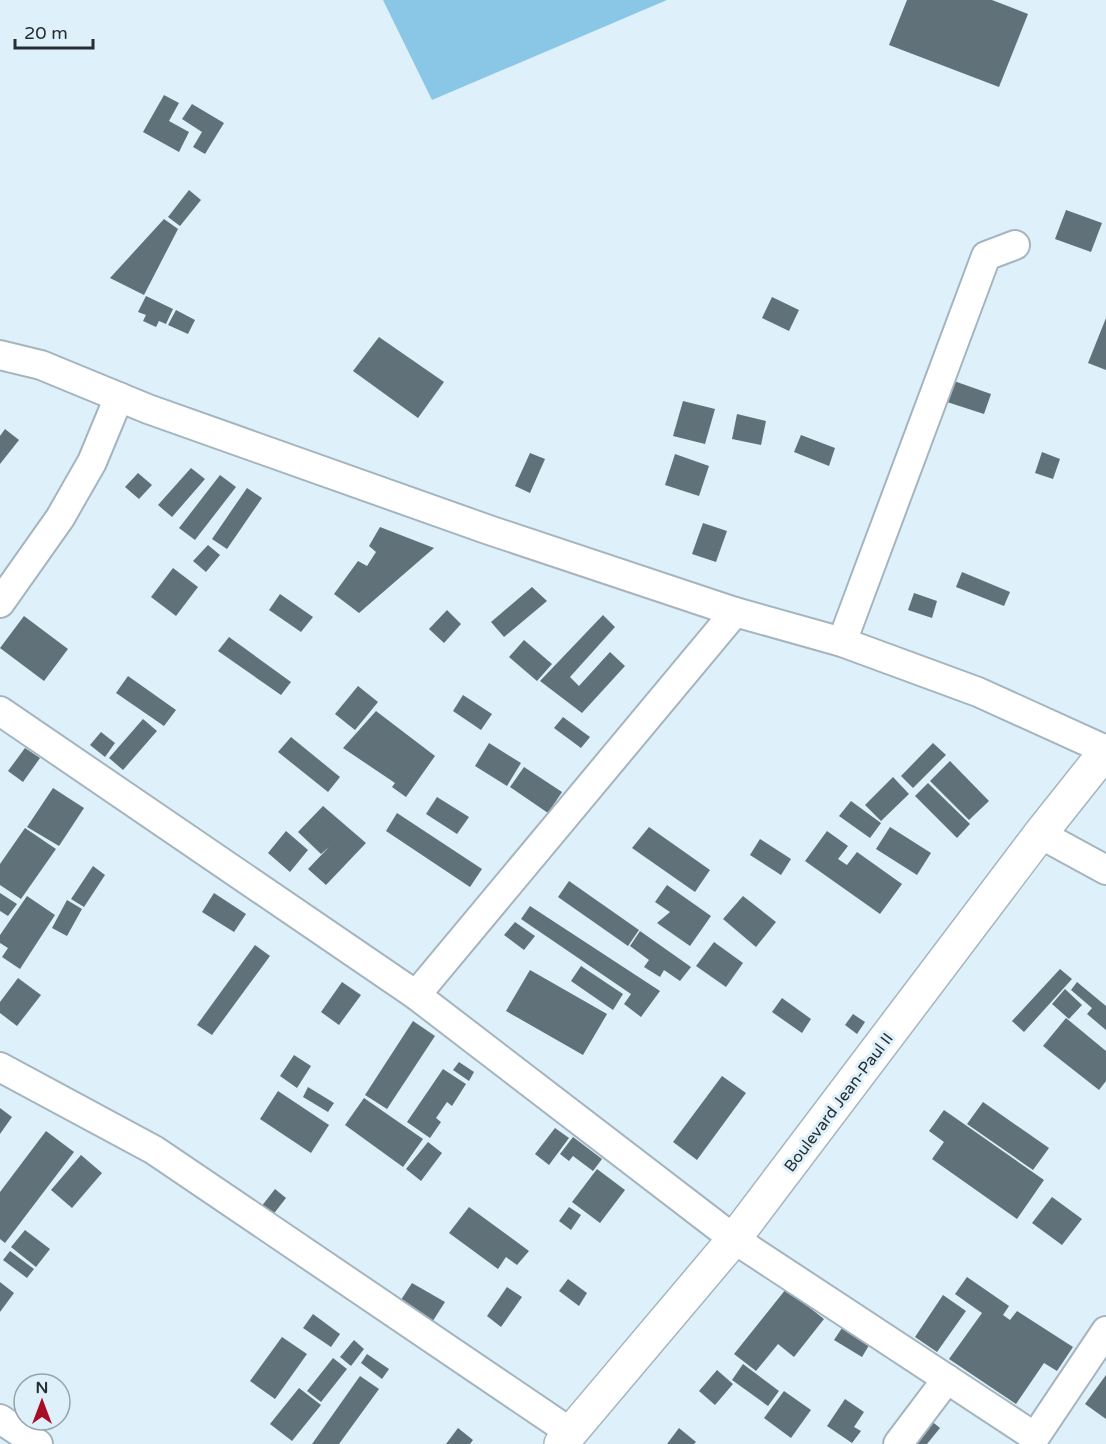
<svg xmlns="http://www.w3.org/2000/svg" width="1106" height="1444" font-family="'Varela Round',sans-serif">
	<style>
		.green { fill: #8ac6e6 }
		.building { fill: #60717a }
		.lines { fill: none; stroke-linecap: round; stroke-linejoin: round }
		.minor-casing { stroke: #a4b5bf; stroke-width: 32 }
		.major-casing { stroke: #a4b5bf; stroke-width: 36 }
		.minor { stroke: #fff; stroke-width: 28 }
		.major { stroke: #fff; stroke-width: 33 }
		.labels { text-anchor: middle; stroke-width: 6; stroke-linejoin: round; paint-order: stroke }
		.street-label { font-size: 16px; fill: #272e32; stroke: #def1fb }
	</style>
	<rect width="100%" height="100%" fill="#def1fb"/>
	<path class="green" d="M 383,0 L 667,0 L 432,100 Z"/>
	<g class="building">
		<path d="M 907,0 L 992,0 L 1028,14 L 999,87 L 889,45 Z"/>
		<path d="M 164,95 L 179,103 L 169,121 L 189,132 L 179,152 L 143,132 Z"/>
		<path d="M 192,104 L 224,123 L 205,154 L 193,147 L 202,132 L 182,119 Z"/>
		<path d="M 189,190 L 201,200 L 180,226 L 168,217 Z"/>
		<path d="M 1066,210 L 1102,223 L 1091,252 L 1055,239 Z"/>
		<path d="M 164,219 L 178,229 L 144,295 L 110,278 Z"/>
		<path d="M 146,296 L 173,309 L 166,324 L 159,321 L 156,327 L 143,321 L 146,315 L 138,312 Z"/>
		<path d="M 772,297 L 799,310 L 789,331 L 762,318 Z"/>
		<path d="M 176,310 L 195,320 L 188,334 L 168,325 Z"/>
		<path d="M 1106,318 L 1106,370 L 1088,363 Z"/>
		<path d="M 379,337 L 444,382 L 418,418 L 353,371 Z"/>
		<path d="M 954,381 L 991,394 L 984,414 L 947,402 Z"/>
		<path d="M 683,401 L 715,409 L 705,444 L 673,436 Z"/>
		<path d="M 737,414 L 766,421 L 761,445 L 732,439 Z"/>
		<path d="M 5,429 L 19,440 L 0,464 L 0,436 Z"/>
		<path d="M 801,435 L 835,448 L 829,466 L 794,452 Z"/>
		<path d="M 1042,452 L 1060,459 L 1053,479 L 1035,473 Z"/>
		<path d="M 530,453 L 545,459 L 530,493 L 515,486 Z"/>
		<path d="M 675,454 L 709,466 L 699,496 L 665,485 Z"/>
		<path d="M 191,468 L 205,479 L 172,517 L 158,505 Z"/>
		<path d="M 138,473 L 152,485 L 139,499 L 125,487 Z"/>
		<path d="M 220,475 L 236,487 L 195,540 L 179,528 Z"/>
		<path d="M 247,488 L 262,498 L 227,549 L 212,539 Z"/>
		<path d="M 703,523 L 727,531 L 716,562 L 692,554 Z"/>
		<path d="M 380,527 L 434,548 L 359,613 L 334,594 L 358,561 L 367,566 L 376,552 L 369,546 Z"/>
		<path d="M 208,545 L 220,555 L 206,572 L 193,561 Z"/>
		<path d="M 173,568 L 198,587 L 176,616 L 151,597 Z"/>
		<path d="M 962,572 L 1010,592 L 1004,606 L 956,587 Z"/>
		<path d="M 532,587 L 547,601 L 504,637 L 491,622 Z"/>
		<path d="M 914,593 L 937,601 L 932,618 L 908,610 Z"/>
		<path d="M 280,594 L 313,617 L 301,632 L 269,610 Z"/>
		<path d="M 447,610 L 461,624 L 444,643 L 429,629 Z"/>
		<path d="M 603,615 L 615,627 L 570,677 L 579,686 L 610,652 L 625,666 L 582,713 L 540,681 Z"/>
		<path d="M 24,616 L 68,649 L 44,681 L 0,648 Z"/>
		<path d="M 229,637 L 291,682 L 281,695 L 218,651 Z"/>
		<path d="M 524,640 L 552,664 L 537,681 L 509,657 Z"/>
		<path d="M 128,676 L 176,710 L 164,726 L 116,693 Z"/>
		<path d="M 358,686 L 378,702 L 355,730 L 335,714 Z"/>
		<path d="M 463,695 L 492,714 L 481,730 L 453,711 Z"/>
		<path d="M 376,711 L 435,756 L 406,797 L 392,787 L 395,783 L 343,748 Z"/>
		<path d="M 563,717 L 590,737 L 581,748 L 554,728 Z"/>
		<path d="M 143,719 L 157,731 L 123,770 L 109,758 Z"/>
		<path d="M 101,732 L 115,743 L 105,757 L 90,745 Z"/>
		<path d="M 291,737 L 340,777 L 328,792 L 278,752 Z"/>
		<path d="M 489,743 L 521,763 L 507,786 L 475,766 Z"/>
		<path d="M 933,743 L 946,755 L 913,788 L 901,776 Z"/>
		<path d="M 25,748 L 40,758 L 23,782 L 8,771 Z"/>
		<path d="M 950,761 L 989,801 L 969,820 L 930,781 Z"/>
		<path d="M 524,767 L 562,792 L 548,813 L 510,787 Z"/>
		<path d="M 893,777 L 909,794 L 881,821 L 865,805 Z"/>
		<path d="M 928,783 L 970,824 L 957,838 L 915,796 Z"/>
		<path d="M 53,788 L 84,808 L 59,846 L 27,827 Z"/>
		<path d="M 437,797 L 469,817 L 457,834 L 426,814 Z"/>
		<path d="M 851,801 L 881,823 L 870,838 L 839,816 Z"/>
		<path d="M 323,806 L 366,843 L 326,885 L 308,869 L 329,847 L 321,854 L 298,832 Z"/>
		<path d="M 397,813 L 482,869 L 470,887 L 386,831 Z"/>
		<path d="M 649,827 L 710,870 L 695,892 L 632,848 Z"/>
		<path d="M 890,827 L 931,853 L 917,875 L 876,849 Z"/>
		<path d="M 25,828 L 56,849 L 21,899 L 0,885 L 0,864 Z"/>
		<path d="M 286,831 L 308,850 L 290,872 L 268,853 Z"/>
		<path d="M 827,831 L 848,846 L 838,859 L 847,865 L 857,852 L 902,884 L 880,914 L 805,861 Z"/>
		<path d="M 760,839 L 791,859 L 781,875 L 750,855 Z"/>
		<path d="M 93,866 L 105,875 L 84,907 L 71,899 Z"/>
		<path d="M 569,881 L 639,930 L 628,946 L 558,897 Z"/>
		<path d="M 667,885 L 711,916 L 690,946 L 657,923 L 670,912 L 655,902 Z"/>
		<path d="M 0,893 L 17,904 L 8,916 L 0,911 Z"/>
		<path d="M 214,893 L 246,914 L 234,932 L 202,912 Z"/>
		<path d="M 27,896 L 55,915 L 20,969 L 2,957 L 8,948 L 0,943 L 0,935 Z"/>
		<path d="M 743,896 L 776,922 L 756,947 L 723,919 Z"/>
		<path d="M 67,900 L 82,909 L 67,936 L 52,928 Z"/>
		<path d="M 530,906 L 660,991 L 641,1017 L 624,1004 L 631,994 L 521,919 Z"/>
		<path d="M 515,922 L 535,936 L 524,950 L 504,935 Z"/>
		<path d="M 640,931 L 691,967 L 680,981 L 664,970 L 660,977 L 644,967 L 649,960 L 630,946 Z"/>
		<path d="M 714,942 L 743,963 L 726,987 L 696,966 Z"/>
		<path d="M 255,945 L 270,956 L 212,1035 L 197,1025 Z"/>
		<path d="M 581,966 L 623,994 L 613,1010 L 571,981 Z"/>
		<path d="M 1060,969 L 1072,979 L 1024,1032 L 1012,1021 Z"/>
		<path d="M 530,970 L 607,1014 L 583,1055 L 506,1011 Z"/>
		<path d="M 18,978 L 41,995 L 17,1026 L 0,1013 L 0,1002 Z"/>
		<path d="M 342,982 L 361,995 L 339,1025 L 321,1012 Z"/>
		<path d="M 1077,982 L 1106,1006 L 1106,1030 L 1087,1014 L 1092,1008 L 1071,990 Z"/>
		<path d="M 1065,989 L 1082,1005 L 1069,1019 L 1052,1004 Z"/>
		<path d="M 782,998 L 811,1019 L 802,1033 L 772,1012 Z"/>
		<path d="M 853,1014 L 865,1022 L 857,1034 L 845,1025 Z"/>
		<path d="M 1066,1018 L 1106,1051 L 1106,1081 L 1099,1090 L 1043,1046 Z"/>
		<path d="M 413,1021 L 435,1036 L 387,1109 L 365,1095 Z"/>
		<path d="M 294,1055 L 311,1066 L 297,1088 L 280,1076 Z"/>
		<path d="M 459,1062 L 474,1072 L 469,1081 L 453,1070 Z"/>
		<path d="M 443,1069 L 466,1084 L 452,1106 L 447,1102 L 436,1118 L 441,1122 L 430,1138 L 407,1122 Z"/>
		<path d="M 722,1076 L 746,1093 L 697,1160 L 673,1142 Z"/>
		<path d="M 308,1087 L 334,1103 L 328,1112 L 303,1097 Z"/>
		<path d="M 278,1091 L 329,1125 L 311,1153 L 260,1119 Z"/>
		<path d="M 364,1098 L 423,1139 L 403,1167 L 345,1125 Z"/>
		<path d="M 983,1102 L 1049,1148 L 1033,1170 L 967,1124 Z"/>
		<path d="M 0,1108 L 12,1117 L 0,1134 Z"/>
		<path d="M 944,1110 L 1044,1180 L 1017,1219 L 932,1159 L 944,1142 L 929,1131 Z"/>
		<path d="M 555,1128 L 569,1138 L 549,1165 L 535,1154 Z"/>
		<path d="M 46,1131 L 74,1152 L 5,1243 L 0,1239 L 0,1192 Z"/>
		<path d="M 573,1137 L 602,1159 L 593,1171 L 573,1156 L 569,1161 L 560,1154 Z"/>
		<path d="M 428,1142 L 442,1153 L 421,1181 L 406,1169 Z"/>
		<path d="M 81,1155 L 102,1173 L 72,1208 L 51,1190 Z"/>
		<path d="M 597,1169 L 625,1190 L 600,1223 L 572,1202 Z"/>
		<path d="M 275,1189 L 286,1198 L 272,1216 L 261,1207 Z"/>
		<path d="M 1052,1197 L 1082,1219 L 1062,1245 L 1032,1223 Z"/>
		<path d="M 469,1207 L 529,1251 L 517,1265 L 506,1257 L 498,1269 L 449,1233 Z"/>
		<path d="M 569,1207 L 581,1215 L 571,1230 L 559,1221 Z"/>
		<path d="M 25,1230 L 50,1249 L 36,1267 L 11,1247 Z"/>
		<path d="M 10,1251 L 34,1269 L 27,1278 L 3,1260 Z"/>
		<path d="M 967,1277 L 1009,1306 L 1003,1315 L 1010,1320 L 1017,1311 L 1073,1347 L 1057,1371 L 1044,1363 L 1016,1404 L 949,1359 L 982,1313 L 955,1294 Z"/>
		<path d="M 568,1279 L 587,1293 L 579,1306 L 559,1291 Z"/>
		<path d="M 0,1282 L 14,1293 L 0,1312 Z"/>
		<path d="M 412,1283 L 445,1302 L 429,1327 L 397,1306 Z"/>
		<path d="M 507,1287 L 522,1297 L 501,1327 L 487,1316 Z"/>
		<path d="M 786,1289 L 824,1319 L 794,1357 L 778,1344 L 756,1371 L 734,1354 Z"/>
		<path d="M 943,1295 L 966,1311 L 937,1352 L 915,1337 Z"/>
		<path d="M 313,1314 L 340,1334 L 331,1347 L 303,1328 Z"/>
		<path d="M 844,1325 L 871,1342 L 862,1357 L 834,1340 Z"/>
		<path d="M 282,1337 L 307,1354 L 275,1399 L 250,1381 Z"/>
		<path d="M 354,1340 L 364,1349 L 351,1366 L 340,1357 Z"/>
		<path d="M 367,1354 L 389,1369 L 382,1379 L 361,1363 Z"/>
		<path d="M 333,1358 L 347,1369 L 321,1402 L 307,1391 Z"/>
		<path d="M 743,1364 L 779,1391 L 768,1406 L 732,1380 Z"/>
		<path d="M 717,1370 L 733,1384 L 715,1405 L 699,1391 Z"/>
		<path d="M 1106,1375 L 1106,1419 L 1085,1404 Z"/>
		<path d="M 360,1376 L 379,1389 L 339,1444 L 312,1444 Z"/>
		<path d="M 299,1388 L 321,1405 L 292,1441 L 270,1424 Z"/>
		<path d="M 784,1391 L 811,1410 L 791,1438 L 764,1418 Z"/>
		<path d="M 845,1399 L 864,1412 L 854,1427 L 861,1431 L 852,1443 L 827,1426 Z"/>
		<path d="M 924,1415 L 940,1428 L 927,1444 L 901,1444 Z"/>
		<path d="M 458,1428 L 473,1440 L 470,1444 L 446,1444 Z"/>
		<path d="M 679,1428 L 696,1442 L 694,1444 L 667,1444 Z"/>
	</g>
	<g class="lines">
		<defs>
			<g id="minor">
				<path d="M 0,355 L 41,365 L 148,409 L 489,530 L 735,612 L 842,642 L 978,692 L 1106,750"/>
				<path d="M 0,603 L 60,518 L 92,462 L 119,397"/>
				<path d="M 842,642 L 986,256 L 1015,245"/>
				<path d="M 0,711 L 416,995 L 734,1239 L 1035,1437 L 1106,1331"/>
				<path d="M 1040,834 L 1106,870"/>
				<path d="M 416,995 L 735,612"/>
				<path d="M 0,1067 L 154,1150 L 570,1432"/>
				<path d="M 0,1419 L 38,1444"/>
				<path d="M 898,1444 L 947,1379"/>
			</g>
			<path id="major" d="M 561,1444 L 734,1239 L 1040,834 L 1106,751"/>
		</defs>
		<use href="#minor" class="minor-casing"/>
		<use href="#major" class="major-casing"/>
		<use href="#minor" class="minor"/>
		<use href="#major" class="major"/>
	</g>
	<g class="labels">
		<g class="street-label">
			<text transform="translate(838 1102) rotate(-53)" y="6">Boulevard Jean-Paul II</text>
		</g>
	</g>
	<g transform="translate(42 1402)"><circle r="28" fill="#def1fb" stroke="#95a3ab" stroke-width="1.5"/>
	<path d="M0-4.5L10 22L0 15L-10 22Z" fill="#a70e25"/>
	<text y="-9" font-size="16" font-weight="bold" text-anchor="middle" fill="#272e32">N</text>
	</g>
	<path d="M15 39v9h78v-9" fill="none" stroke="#272e32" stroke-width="3"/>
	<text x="24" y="39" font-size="18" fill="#272e32" stroke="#def1fb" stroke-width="4.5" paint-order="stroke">20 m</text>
</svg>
